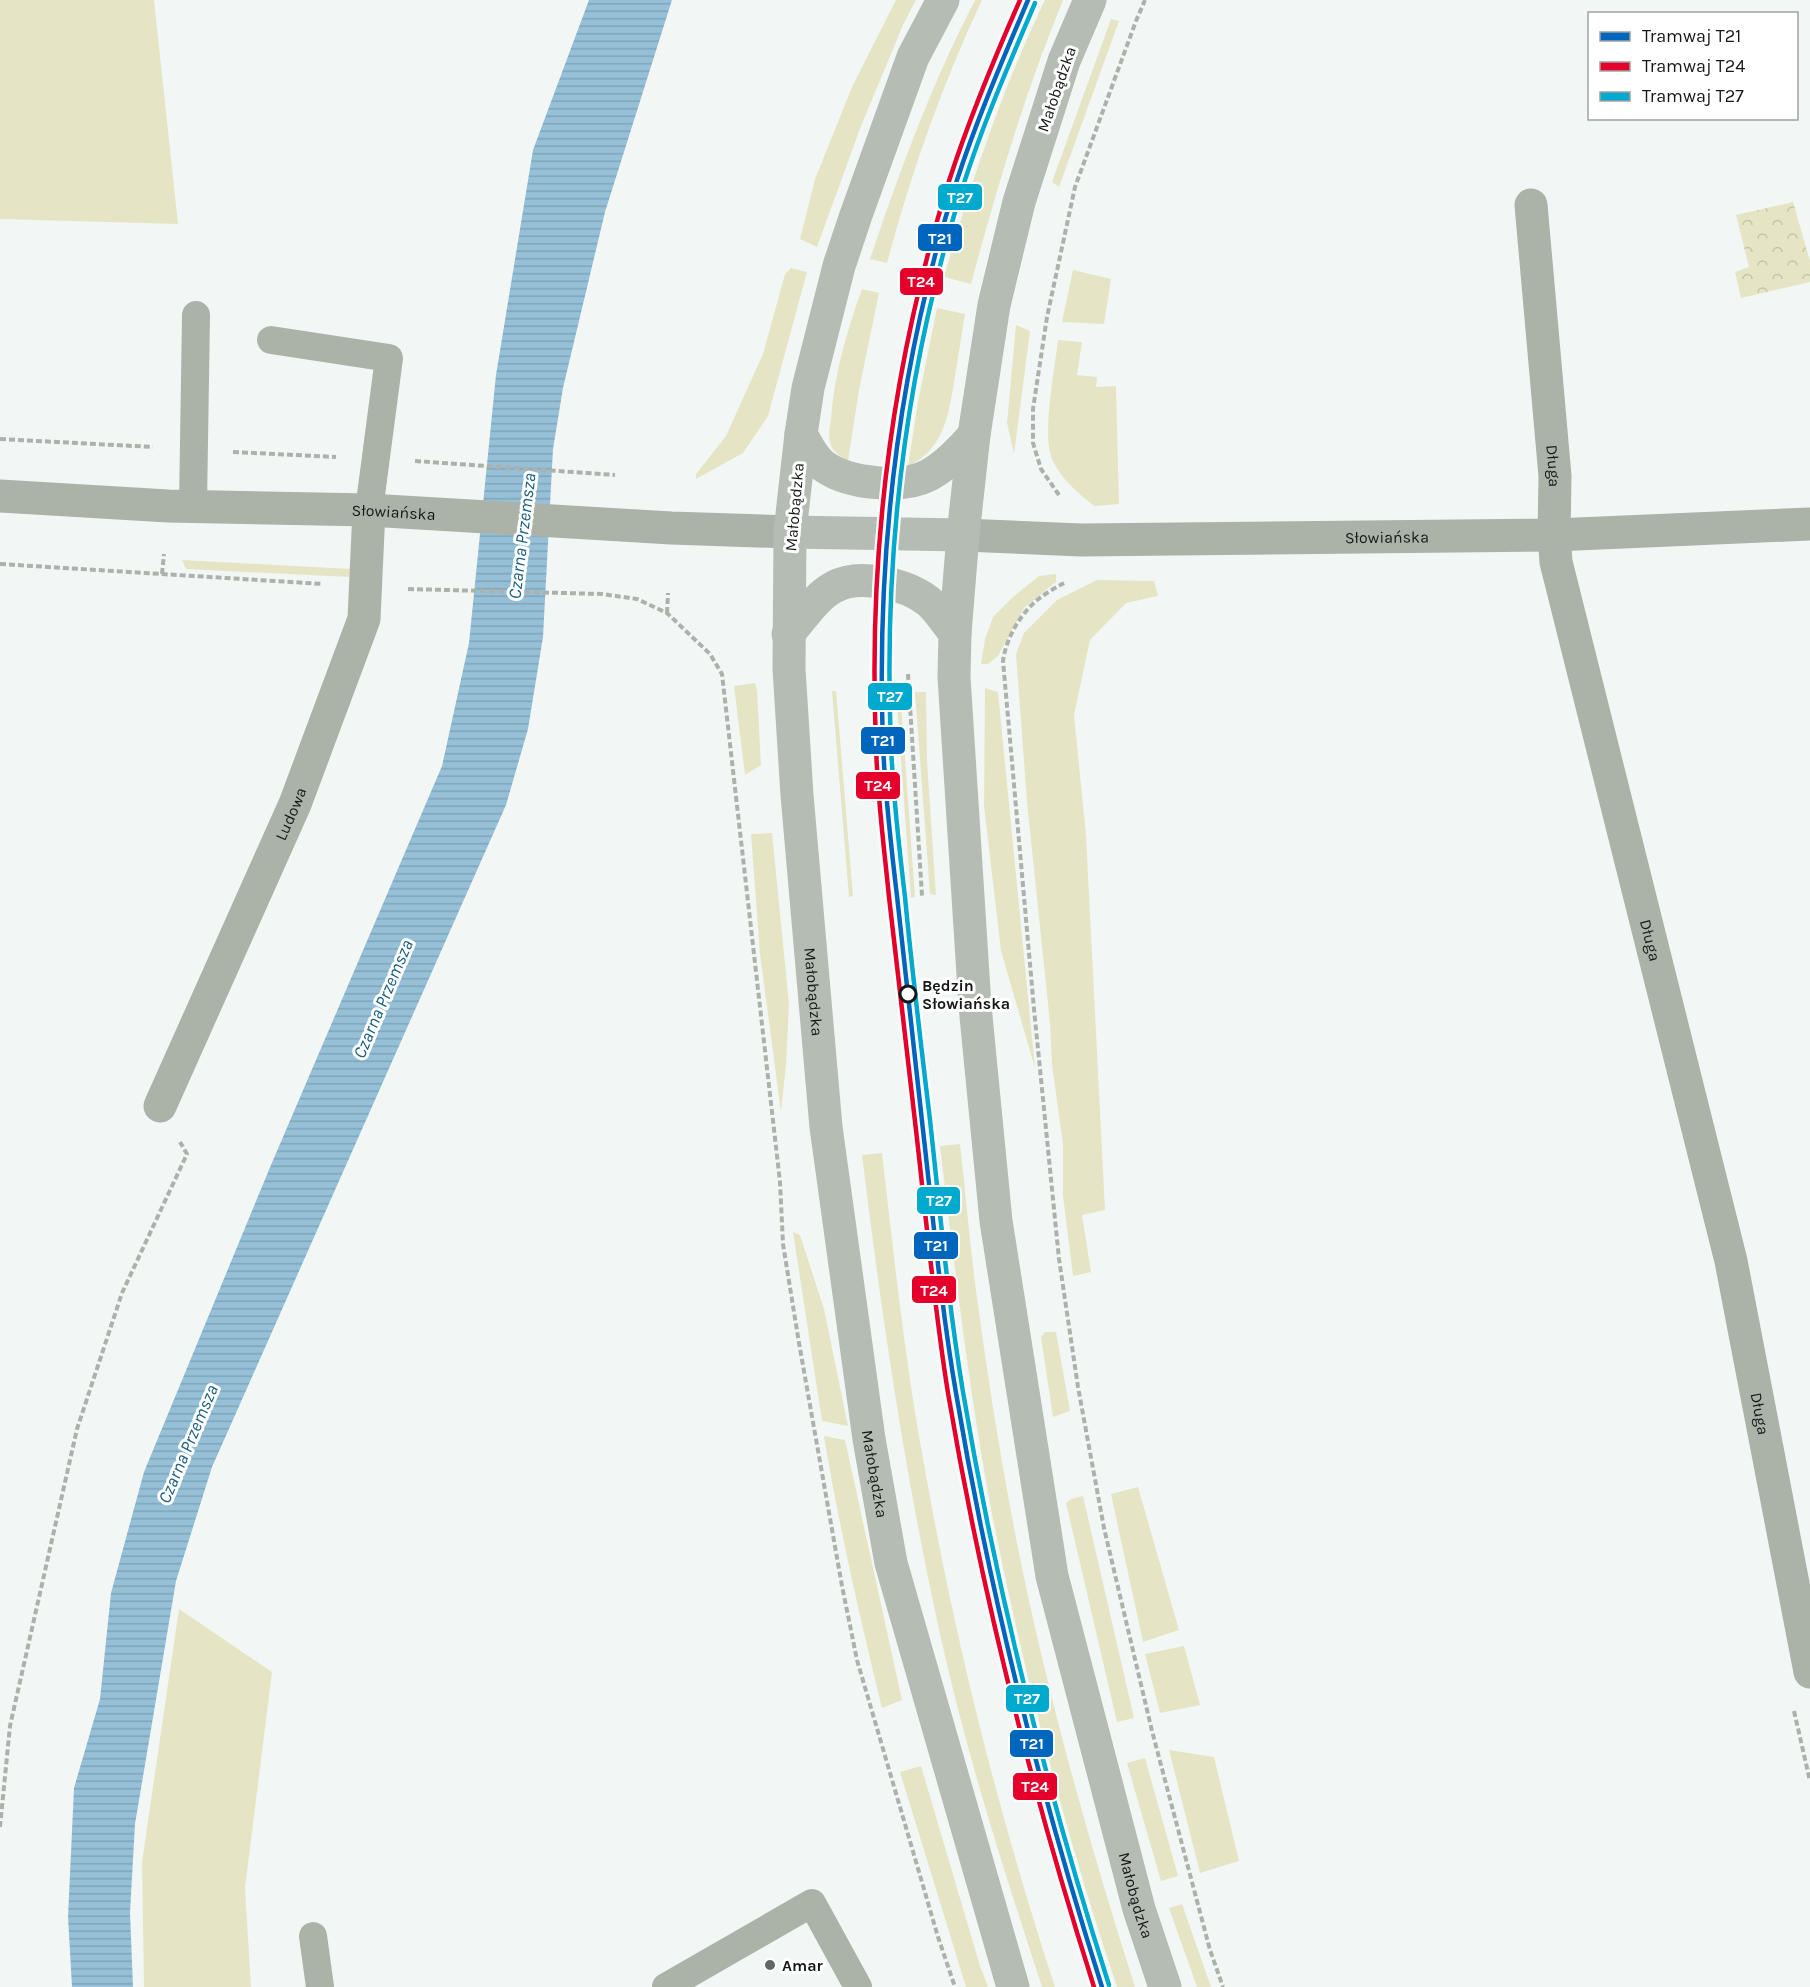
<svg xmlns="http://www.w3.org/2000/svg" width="1810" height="1987" font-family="Karla,sans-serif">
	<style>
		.grass { fill: #e5e5c5 }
		.park { fill: url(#park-crowns) }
		.water { fill: url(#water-rules) }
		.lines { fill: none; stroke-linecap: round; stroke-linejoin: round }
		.path { stroke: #acb2ab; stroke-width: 4; stroke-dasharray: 6 3; stroke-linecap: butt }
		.lane { stroke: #abb3a9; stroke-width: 28 }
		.street { stroke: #abb3a9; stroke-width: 33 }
		.secondary { stroke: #b5bcb4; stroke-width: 33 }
		.tram-1-casing { stroke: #fff; stroke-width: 9 }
		.tram-2-casing { stroke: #fff; stroke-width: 9 }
		.tram-3-casing { stroke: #fff; stroke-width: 9 }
		.tram-1 { stroke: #0065bd; stroke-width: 4.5 }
		.tram-2 { stroke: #e4002b; stroke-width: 4.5 }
		.tram-3 { stroke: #00a9ce; stroke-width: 4.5 }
		.stop-dot { fill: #fff; stroke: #151817; stroke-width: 3 }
		.poi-dot { fill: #626665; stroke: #fff; stroke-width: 2 }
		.labels { text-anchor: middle; stroke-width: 6; stroke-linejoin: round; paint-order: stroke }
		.street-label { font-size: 16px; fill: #151817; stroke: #fff }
		.stop-label { font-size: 16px; font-weight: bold; fill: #151817; stroke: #fff; text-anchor: start }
		.poi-label { font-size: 16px; font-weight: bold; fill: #151817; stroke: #fff; text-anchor: start }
		.water-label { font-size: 18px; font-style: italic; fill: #1b5f81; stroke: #fff }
		.line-badge { stroke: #fff; stroke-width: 2 }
		.badge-label { font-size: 16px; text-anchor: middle; font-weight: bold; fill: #fff }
	</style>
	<defs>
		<pattern id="park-crowns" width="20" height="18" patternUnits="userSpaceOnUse" patternTransform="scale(1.5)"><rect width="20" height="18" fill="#e5e5c5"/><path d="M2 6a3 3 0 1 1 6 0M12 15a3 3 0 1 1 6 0" fill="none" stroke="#c4c4a8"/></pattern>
		<pattern id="water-rules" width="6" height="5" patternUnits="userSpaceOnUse" patternTransform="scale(1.5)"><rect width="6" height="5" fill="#96c0d7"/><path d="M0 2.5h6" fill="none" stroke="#80a4b8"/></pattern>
	</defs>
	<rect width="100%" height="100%" fill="#f2f7f5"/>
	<g class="grass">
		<path d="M 0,0 L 154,0 L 178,224 L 0,219 Z"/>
		<path d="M 896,0 L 916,0 L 903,25 L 861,126 L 817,247 L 800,239 L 815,179 L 852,87 Z"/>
		<path d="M 975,0 L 982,0 C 942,85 911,173 887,263 L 870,259 C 900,170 932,83 975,0 Z"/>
		<path d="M 1045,0 L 1063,0 C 1025,93 997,187 971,284 L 944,277 C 971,182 1002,89 1045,0 Z"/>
		<path d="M 1111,19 L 1119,21 L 1059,187 L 1052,182 Z"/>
		<path d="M 791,268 L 807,272 L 768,416 L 743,453 L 696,479 L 696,474 L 726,436 L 763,354 L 785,274 Z"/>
		<path d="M 1073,270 L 1111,279 L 1104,324 L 1062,322 Z"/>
		<path d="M 862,289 L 879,293 L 859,390 L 848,461 C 840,456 832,452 830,442 C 828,435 830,426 831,419 C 834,375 847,330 862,289 Z"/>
		<path d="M 937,308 L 965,314 C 962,333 959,351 956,370 C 950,406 947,449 908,466 L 918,402 Z"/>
		<path d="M 1016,325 L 1030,331 L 1014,454 L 1007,423 Z"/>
		<path d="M 1058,340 L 1082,342 L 1077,375 L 1097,377 L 1096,387 L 1116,386 L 1119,504 L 1094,506 C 1078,493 1062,480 1053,461 C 1041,438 1055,368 1058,340 Z"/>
		<path d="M 182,560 L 351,569 L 349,577 L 186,569 Z"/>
		<path d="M 1056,574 L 1056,582 L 1024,608 L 998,656 L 988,664 L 981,664 L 985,639 L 993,617 L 1014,596 L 1039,576 Z"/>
		<path d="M 1097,580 L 1154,581 L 1158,596 L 1126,603 L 1090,640 L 1074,715 L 1086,835 L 1105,1210 L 1082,1215 L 1091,1272 L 1073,1276 L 1063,1196 L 1063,1144 L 1052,1065 L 1050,1023 L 1027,802 L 1016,654 L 1024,633 L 1057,600 Z"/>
		<path d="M 755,683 L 757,690 L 761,765 L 745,775 L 734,686 Z"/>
		<path d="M 985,688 L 998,692 L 1035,1068 L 1001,951 L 984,806 Z"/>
		<path d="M 896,690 L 900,690 L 915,897 L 911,898 Z"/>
		<path d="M 832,691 L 836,691 L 853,896 L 849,897 Z"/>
		<path d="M 915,692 L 926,692 L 927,761 L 936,895 L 930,894 Z"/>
		<path d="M 772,833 L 789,1004 L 786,1065 L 781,1112 L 760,954 L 751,834 Z"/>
		<path d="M 960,1144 C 966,1195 970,1247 977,1298 C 987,1371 998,1444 1012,1517 C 1042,1676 1086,1833 1135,1987 L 1117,1987 C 1065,1833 1024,1674 992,1514 C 969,1392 955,1270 940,1146 Z"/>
		<path d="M 882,1153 C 894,1257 905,1361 924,1464 C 955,1641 999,1816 1055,1987 L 1042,1987 C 1005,1874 968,1759 942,1643 C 906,1482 882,1319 862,1155 Z"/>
		<path d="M 793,1232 L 800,1235 L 824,1309 L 848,1426 L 822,1421 Z"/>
		<path d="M 1045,1332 L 1056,1332 L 1070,1411 L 1053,1417 L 1041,1337 Z"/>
		<path d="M 824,1436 L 845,1440 L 902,1700 L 882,1708 C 860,1618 839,1527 824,1436 Z"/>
		<path d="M 1138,1487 L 1179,1630 L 1143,1642 L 1111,1494 Z"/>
		<path d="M 1083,1496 L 1134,1718 L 1117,1722 L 1066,1503 L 1071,1499 Z"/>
		<path d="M 179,1609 L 272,1672 L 245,1888 L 251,1987 L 144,1987 L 142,1862 Z"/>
		<path d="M 1184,1646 L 1200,1705 L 1160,1713 L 1145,1654 Z"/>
		<path d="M 1169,1750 L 1214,1757 L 1239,1861 L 1200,1873 Z"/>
		<path d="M 1145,1758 L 1178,1876 L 1161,1881 L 1127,1763 Z"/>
		<path d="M 921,1766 L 980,1966 L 988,1987 L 966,1987 L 900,1772 Z"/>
		<path d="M 1182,1904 L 1211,1987 L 1197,1987 L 1169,1908 Z"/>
	</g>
	<path class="park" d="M 1793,202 L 1810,261 L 1810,282 L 1741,298 L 1735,272 L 1749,267 L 1736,215 Z"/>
	<path class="water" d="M 589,0 L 672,0 L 605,212 L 563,388 L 553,449 L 543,637 L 528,729 L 506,805 L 212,1467 L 176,1581 L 135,1824 L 130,1913 L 133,1987 L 72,1987 L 68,1917 L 74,1788 L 100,1699 L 111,1593 L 144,1472 L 271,1165 L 442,766 L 469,643 L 496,375 L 533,150 Z"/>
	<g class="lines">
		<g class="path">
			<path d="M 0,439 L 153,447"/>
			<path d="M 233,452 L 336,457"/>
			<path d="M 415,461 L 615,475"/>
			<path d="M 1059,495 L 1041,469 L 1033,443 L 1033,409 L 1047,317 L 1075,187 L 1136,21 L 1145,0"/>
			<path d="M 0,564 L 323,584"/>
			<path d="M 162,574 L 164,554"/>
			<path d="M 1064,583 C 1055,588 1044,594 1036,601 C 1019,616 1006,639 1003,661 L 1034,1009 L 1059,1259 L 1078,1387 L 1104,1528 L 1152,1731 L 1210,1950 L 1223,1987"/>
			<path d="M 408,589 L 602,594 L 637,599 L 667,613 L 710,654 L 722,674 L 780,1182 L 783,1244 L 799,1343 L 842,1586 L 857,1660 L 938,1937 L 955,1987"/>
			<path d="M 667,613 L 668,593"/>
			<path d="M 908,674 L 922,896"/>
			<path d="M 1794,1711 L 1810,1781"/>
			<path d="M 0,1827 L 10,1726 L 77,1429 L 122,1293 L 187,1154 L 180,1142"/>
		</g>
		<g class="lane">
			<path d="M 271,340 L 389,358 L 369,510"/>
			<path d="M 193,506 L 196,315"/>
			<path d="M 313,1936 L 320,1987"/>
			<path d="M 666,1987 L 812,1903 L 858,1987"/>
		</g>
		<g class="street">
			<path id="s1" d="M 1531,205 L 1555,476 L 1554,535 L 1556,562 L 1731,1261 L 1810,1672"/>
			<path id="s2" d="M 0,496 L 168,506 L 369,510 L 671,528 L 790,532"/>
			<path id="s3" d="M 963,535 L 1081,540 L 1554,535 L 1810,524"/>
			<path id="s4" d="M 160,1106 L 295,804 L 364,619 L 369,510"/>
		</g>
		<g class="secondary">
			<path id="s5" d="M 943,0 L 913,57 L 856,215 L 839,266 L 808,388 L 801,434 L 790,532 L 789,669 L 797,795 L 826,1127 L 869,1439 L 891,1563 L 1013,1987"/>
			<path id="s6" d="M 1090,0 L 1064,61 L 1019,202 L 994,305 L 974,435 L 963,535 L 955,633 L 954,677 L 975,1006 L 996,1221 L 1041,1506 L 1052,1576 L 1139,1909 L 1165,1987"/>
			<path d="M 801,434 C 807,445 814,460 825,467 C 850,484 903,489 929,475 C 947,465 961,450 974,435"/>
			<path d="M 790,532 L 963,535"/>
			<path d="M 788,634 C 802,619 815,597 834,587 C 859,573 906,584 928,601 C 938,609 946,623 955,633"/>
		</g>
		<defs>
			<path id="tram-1" d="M 1028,0 C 1003,59 977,119 957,180 C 899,362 876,553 883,744 C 885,795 891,846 897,896 C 905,974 914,1052 923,1130 C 933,1217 941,1306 956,1393 C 990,1595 1040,1792 1102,1987"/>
			<path id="tram-2" d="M 1020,0 C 994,59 969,119 949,181 C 892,363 868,553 876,744 C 877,795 884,846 889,897 C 898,974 907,1052 916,1130 C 926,1218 934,1306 948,1393 C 982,1595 1032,1792 1094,1987"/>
			<path id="tram-3" d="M 1035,3 C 1010,62 984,121 964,183 C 906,364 883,555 891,745 C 893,796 899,847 905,897 C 912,971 921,1045 930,1120 C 940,1211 948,1302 963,1392 C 997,1593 1047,1791 1109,1985"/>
		</defs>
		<use href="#tram-1" class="tram-1-casing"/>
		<use href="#tram-2" class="tram-2-casing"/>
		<use href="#tram-3" class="tram-3-casing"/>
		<use href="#tram-1" class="tram-1"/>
		<use href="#tram-2" class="tram-2"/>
		<use href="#tram-3" class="tram-3"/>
	</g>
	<circle class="stop-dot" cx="908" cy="994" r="8"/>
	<circle class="poi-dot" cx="770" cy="1965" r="6"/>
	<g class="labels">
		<g class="street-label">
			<text transform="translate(1056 89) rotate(-71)" y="6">Małobądzka</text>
			<text dy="6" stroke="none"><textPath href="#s1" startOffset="262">Długa</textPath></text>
			<text transform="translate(794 507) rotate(-85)" y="6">Małobądzka</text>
			<text dy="6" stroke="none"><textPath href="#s2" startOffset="394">Słowiańska</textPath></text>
			<text dy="6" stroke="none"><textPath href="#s3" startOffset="424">Słowiańska</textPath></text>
			<text dy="6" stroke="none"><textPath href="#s4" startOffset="320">Ludowa</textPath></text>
			<text dy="6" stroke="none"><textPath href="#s1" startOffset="748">Długa</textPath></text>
			<text dy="6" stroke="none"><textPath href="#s5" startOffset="1018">Małobądzka</textPath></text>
			<text dy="6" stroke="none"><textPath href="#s1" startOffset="1234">Długa</textPath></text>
			<text dy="6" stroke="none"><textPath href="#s5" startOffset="1504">Małobądzka</textPath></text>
			<text dy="6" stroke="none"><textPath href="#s6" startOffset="1930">Małobądzka</textPath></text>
		</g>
		<g class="stop-label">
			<text x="922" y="991">Będzin<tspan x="922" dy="18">Słowiańska</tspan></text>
		</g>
		<g class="poi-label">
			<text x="782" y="1971">Amar</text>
		</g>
		<g class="water-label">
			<text transform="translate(522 536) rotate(-83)" y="6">Czarna Przemsza</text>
			<text transform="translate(383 999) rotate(-67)" y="6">Czarna Przemsza</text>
			<text transform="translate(188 1444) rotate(-67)" y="6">Czarna Przemsza</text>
		</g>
	</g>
	<g class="line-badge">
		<rect x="937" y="183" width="46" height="28" rx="6" fill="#00a9ce"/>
		<rect x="917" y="223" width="46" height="29" rx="6" fill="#0065bd"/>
		<rect x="899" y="267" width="45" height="29" rx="6" fill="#e4002b"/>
		<rect x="867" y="682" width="46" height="29" rx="6" fill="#00a9ce"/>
		<rect x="860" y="726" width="46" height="29" rx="6" fill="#0065bd"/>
		<rect x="855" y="771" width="46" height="29" rx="6" fill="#e4002b"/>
		<rect x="916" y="1186" width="45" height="29" rx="6" fill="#00a9ce"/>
		<rect x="913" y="1231" width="46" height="29" rx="6" fill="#0065bd"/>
		<rect x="911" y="1275" width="46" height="29" rx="6" fill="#e4002b"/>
		<rect x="1005" y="1684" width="45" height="29" rx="6" fill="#00a9ce"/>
		<rect x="1009" y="1729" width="45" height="29" rx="6" fill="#0065bd"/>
		<rect x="1012" y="1772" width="46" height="29" rx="6" fill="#e4002b"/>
	</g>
	<g class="badge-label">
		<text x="960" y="203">T27</text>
		<text x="940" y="244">T21</text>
		<text x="921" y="287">T24</text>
		<text x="890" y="702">T27</text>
		<text x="883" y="746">T21</text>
		<text x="878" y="791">T24</text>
		<text x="939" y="1206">T27</text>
		<text x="936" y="1251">T21</text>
		<text x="934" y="1296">T24</text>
		<text x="1027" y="1704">T27</text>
		<text x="1032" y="1749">T21</text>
		<text x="1035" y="1792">T24</text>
	</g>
	<rect x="1588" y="12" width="210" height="108" fill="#ffffff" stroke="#a1a3a2" stroke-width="1.5"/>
	<rect x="1600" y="32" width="30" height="9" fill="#0065bd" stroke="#a1a3a2" stroke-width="1.5"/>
	<text x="1642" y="42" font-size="18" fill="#151817">Tramwaj T21</text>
	<rect x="1600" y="62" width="30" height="9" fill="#e4002b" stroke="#a1a3a2" stroke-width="1.5"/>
	<text x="1642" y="72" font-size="18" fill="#151817">Tramwaj T24</text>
	<rect x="1600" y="92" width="30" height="9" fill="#00a9ce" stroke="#a1a3a2" stroke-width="1.5"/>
	<text x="1642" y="102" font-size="18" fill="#151817">Tramwaj T27</text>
</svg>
